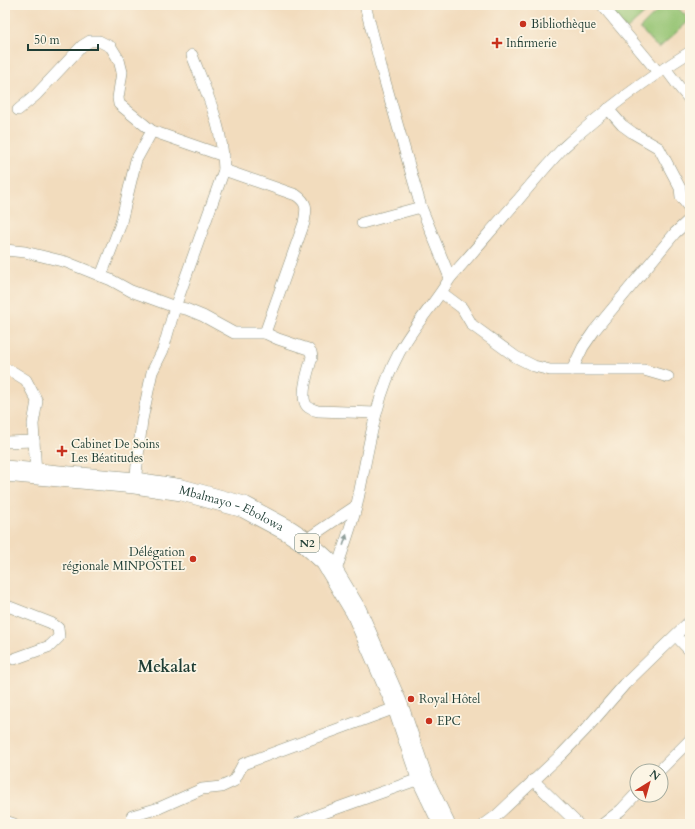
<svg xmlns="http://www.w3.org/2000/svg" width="695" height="829" font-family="Cardo,serif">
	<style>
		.green { fill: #95c473; stroke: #5a8054 }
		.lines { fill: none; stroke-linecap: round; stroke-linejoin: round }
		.street-casing { stroke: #888c78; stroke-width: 12 }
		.highway-casing { stroke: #888c78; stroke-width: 22 }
		.street { stroke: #fff; stroke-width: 11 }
		.highway { stroke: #fff; stroke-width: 21 }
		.oneway { fill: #8f9e9a }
		.poi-dot { fill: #c8321e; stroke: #fcf5e5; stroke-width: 1.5 }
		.labels { text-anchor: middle; stroke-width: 3.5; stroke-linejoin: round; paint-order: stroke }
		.shield { fill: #fcf5e5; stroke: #617469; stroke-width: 1 }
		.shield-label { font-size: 11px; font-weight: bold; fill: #1f3d34 }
		.poi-label { font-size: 12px; fill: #1f3d34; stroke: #fcf5e5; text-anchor: start }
		.street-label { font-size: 12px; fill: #1f3d34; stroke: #fcf5e5 }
		.district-label { font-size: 16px; font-weight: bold; fill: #1f3d34; stroke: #fcf5e5 }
	</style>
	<rect width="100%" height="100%" fill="#fcf5e5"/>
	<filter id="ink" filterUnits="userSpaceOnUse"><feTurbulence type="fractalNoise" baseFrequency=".025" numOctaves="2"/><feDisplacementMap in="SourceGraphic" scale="8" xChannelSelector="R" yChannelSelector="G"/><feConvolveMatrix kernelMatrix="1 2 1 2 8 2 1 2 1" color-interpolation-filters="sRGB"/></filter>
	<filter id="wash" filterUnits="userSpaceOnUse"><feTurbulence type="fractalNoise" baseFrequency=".012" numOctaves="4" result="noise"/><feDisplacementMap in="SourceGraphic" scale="16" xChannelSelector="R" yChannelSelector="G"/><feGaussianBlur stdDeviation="0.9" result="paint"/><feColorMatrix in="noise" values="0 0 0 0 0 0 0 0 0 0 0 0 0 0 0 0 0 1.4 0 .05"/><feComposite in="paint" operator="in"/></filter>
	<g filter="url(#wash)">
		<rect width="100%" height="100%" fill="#f2dcbd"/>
		<g class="green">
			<path d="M 604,5 L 654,5 L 626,30 Z"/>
			<path d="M 663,5 L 676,5 L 676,6 L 690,20 L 659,48 L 652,42 L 640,28 Z"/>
		</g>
	</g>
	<g filter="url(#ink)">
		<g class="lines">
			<defs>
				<g id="street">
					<path d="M 365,5 L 384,78 L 421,207 L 450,278"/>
					<path d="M 602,5 L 658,72"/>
					<path d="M 665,68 L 680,88 L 690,100"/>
					<path d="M 608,109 L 622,125 L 633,133 L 659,148 L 680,188 L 681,197 L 690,209"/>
					<path d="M 18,110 L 36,95 L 82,46 L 90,41 L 99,41 L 111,47 L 119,60 L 122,72 L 118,98 L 119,104 L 152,131 L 224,156"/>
					<path d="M 224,170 L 296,195 C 309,204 306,210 304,223 L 265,333"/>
					<path d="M 362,223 L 421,207"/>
					<path d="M 5,250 L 25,252 L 66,262 L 111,280 L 131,291 L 175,307 L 186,309 L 203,316 L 234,333 L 265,333 L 278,339 L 308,349 L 311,352 L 312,357 C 309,368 299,397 307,406 C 310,409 314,410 318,411 L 376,413"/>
					<path d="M 101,276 L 120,226 L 136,160 L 152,131"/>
					<path d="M 442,293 L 462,308 L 472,325 L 516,357 L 534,366 L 550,370 L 644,370 L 668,377"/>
					<path d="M 5,369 L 13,372 L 26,380 L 37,401 L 33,424 L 36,474"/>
					<path d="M 572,370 L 583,347 L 594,331 L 675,233 L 690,219"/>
					<path d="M 5,442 L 34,441"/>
					<path d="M 135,483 L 142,420 L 152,372 L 163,350 L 175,307 L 224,170 C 223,127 207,94 192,55"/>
					<path d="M 304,541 L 356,506"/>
					<path d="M 335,574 C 342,551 351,528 357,504 C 368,453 374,400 399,353 C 413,326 435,304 450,278 C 473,252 495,226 518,200 C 533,182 548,164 564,147 C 603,111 645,80 690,52"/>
					<path d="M 5,605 L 51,623 L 58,628 L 59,637 L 50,646 L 14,659"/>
					<path d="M 676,636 L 690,651"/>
					<path d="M 659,771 L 690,740"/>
					<path d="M 533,780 L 578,824"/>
					<path d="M 132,816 L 159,808 L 202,789 L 221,787 L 234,781 L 243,764 L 398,707"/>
					<path d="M 5,821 L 14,824"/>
					<path d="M 298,824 L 318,815 L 422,778"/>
					<path d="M 485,824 L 496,816 L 562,754 L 586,729 L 625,684 L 690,621"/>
					<path d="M 603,824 L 621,810 L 637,793"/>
				</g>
				<g id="highway">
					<path id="s1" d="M 5,471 L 135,483 L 182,490 L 244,507 L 289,531 L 304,541 L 326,561 L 356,611 L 398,707 L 422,778 L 444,824"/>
				</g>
			</defs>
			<use href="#street" class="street-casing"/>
			<use href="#highway" class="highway-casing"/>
			<use href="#street" class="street"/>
			<use href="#highway" class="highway"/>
		</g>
		<defs><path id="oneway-solid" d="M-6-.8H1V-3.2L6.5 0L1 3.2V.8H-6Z"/></defs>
		<use class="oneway" href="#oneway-solid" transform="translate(345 540) rotate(-72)"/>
	</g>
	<g class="poi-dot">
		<circle cx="523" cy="24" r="4"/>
		<path d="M495 37h4v4h4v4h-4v4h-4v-4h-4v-4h4z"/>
		<path d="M60 445h4v4h4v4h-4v4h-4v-4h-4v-4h4z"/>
		<circle cx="193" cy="559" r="4"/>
		<circle cx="411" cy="699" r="4"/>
		<circle cx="429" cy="721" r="4"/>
	</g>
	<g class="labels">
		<rect class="shield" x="295" y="534" width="24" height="18" rx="3"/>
		<g class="shield-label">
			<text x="307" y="547">N2</text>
		</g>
		<g class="poi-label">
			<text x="531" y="28">Bibliothèque</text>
			<text x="506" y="47">Infirmerie</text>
			<text x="71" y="448">Cabinet De Soins<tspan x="71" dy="14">Les Béatitudes</tspan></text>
			<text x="185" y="556" text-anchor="end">Délégation<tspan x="185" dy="14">régionale MINPOSTEL</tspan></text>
			<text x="419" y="703">Royal Hôtel</text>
			<text x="437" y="725">EPC</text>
		</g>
		<g class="street-label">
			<text dy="4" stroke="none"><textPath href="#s1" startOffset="231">Mbalmayo - Ebolowa</textPath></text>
		</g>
		<g class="district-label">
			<text x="167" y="672">Mekalat</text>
		</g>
	</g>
	<rect width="695" height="829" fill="none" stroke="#fcf5e5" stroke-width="20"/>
	<g transform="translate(649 783) rotate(37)"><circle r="19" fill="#fcf5e5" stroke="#a4ab9e"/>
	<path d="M0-3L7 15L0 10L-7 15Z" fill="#c8321e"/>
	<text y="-6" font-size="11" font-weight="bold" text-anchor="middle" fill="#1f3d34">N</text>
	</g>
	<path d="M28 44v6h70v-6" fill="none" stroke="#1f3d34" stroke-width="2"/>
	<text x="34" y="44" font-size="12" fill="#1f3d34" stroke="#fcf5e5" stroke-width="3" paint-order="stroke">50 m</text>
</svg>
